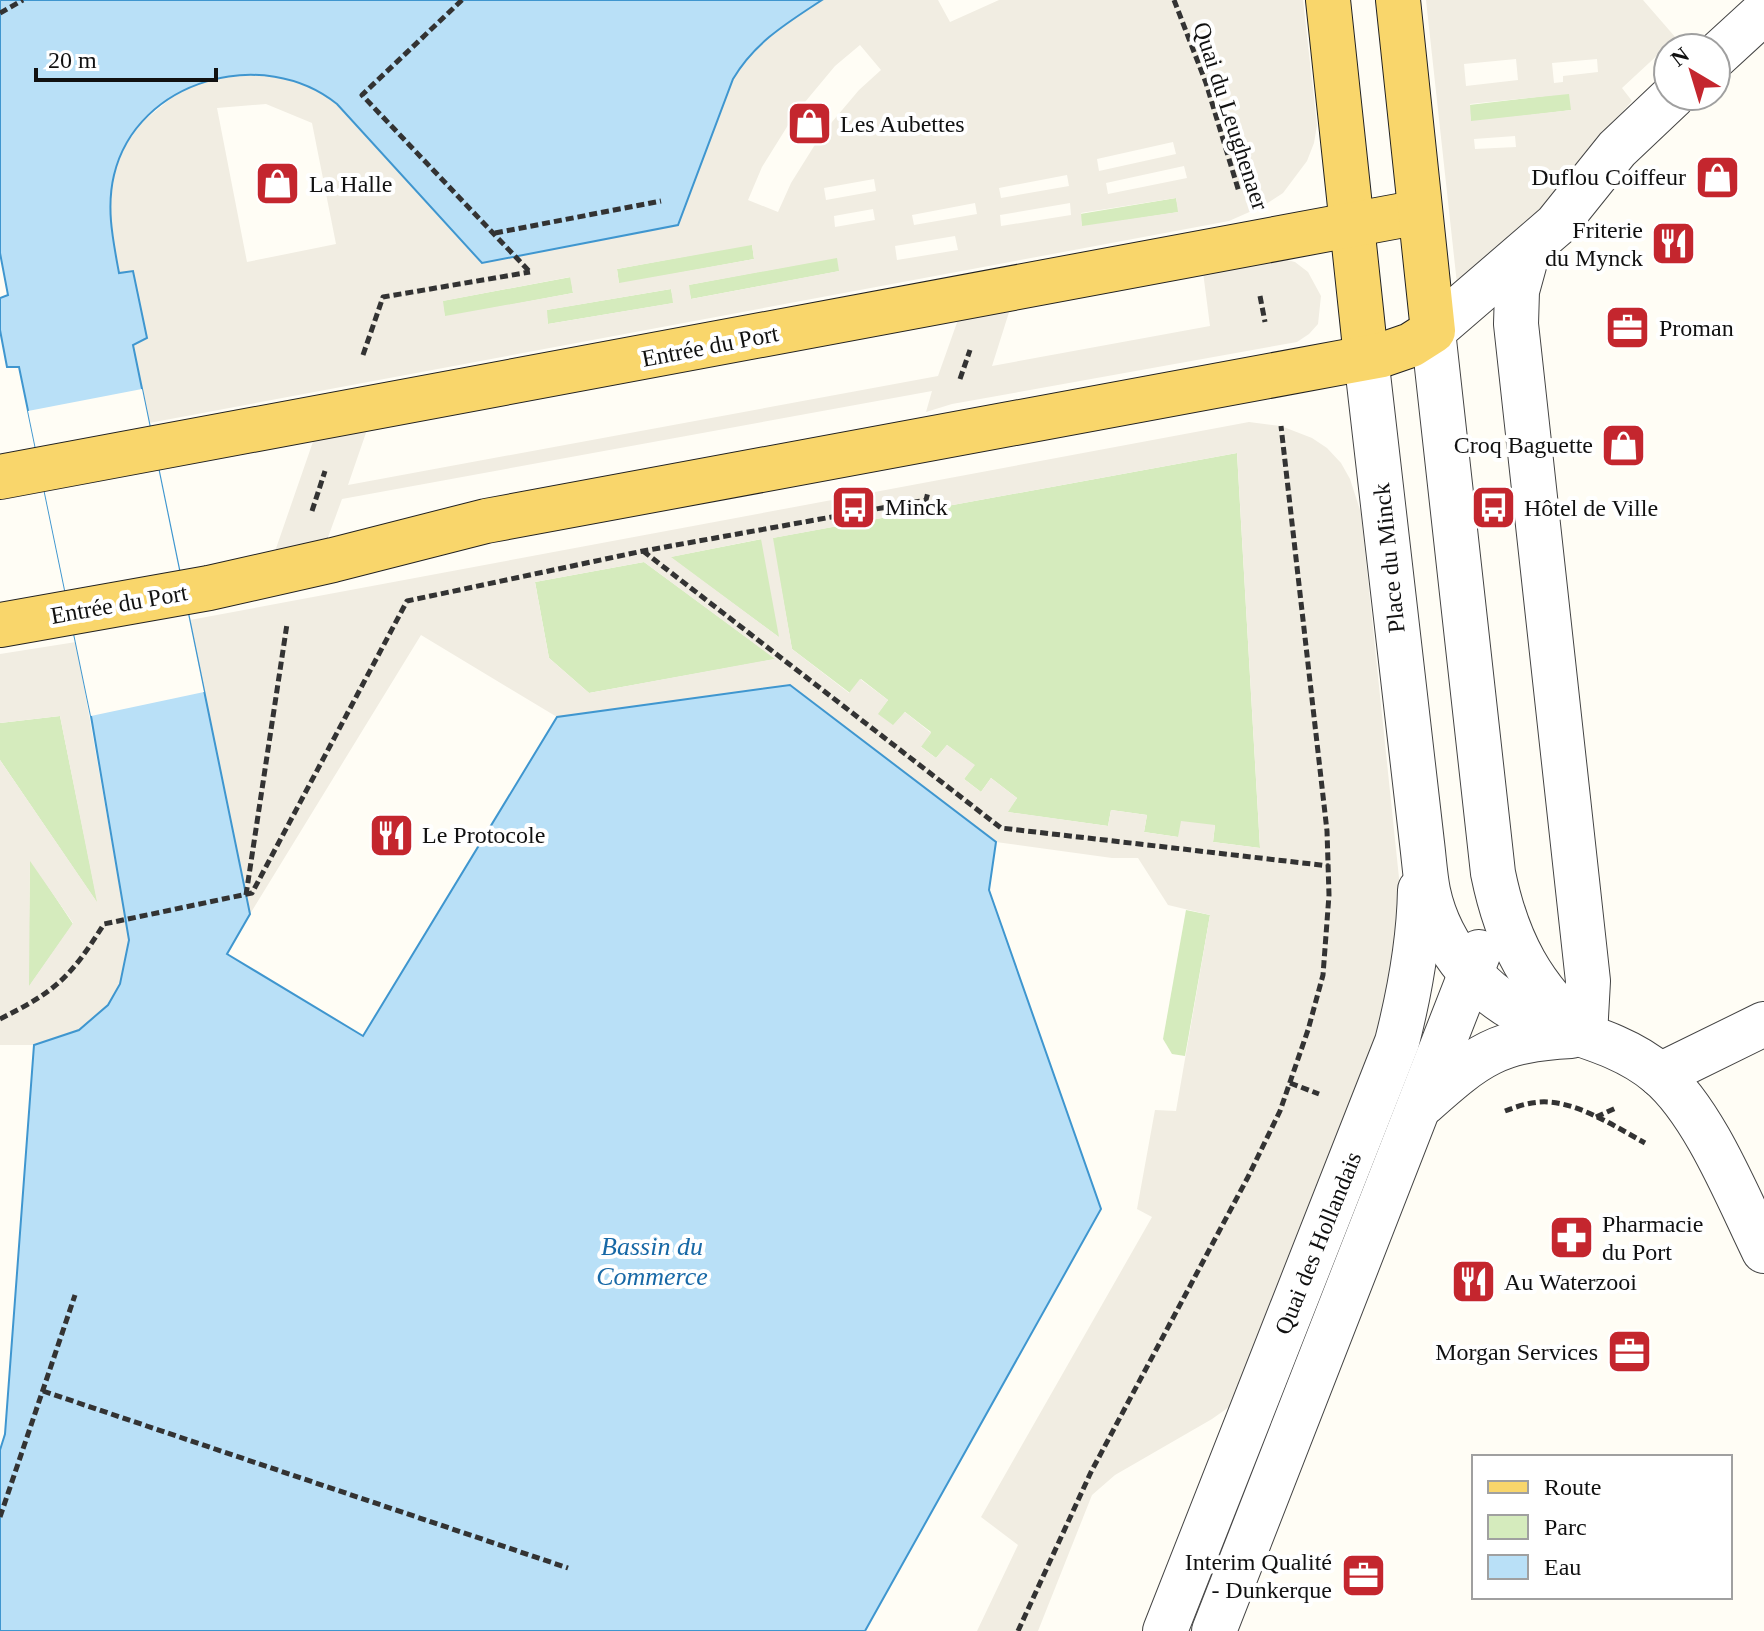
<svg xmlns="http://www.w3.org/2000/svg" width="1764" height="1631" font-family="Georgia,serif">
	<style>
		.green { fill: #d5ebbd }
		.plaza { fill: #f1ede2; fill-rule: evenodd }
		.water { fill: #b9e0f7; stroke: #3f96cf; stroke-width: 2 }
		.pier { fill: #fffdf5 }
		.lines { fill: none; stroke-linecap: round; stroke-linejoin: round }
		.minor-casing { stroke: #444; stroke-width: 46 }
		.major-casing { stroke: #222; stroke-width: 46 }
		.path { stroke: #333; stroke-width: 5; stroke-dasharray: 8 4; stroke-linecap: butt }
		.minor { stroke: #fff; stroke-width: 44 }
		.major { stroke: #f9d66b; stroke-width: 44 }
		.labels { text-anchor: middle; stroke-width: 8; stroke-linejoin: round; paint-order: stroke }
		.street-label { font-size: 24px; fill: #111; stroke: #fff }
		.poi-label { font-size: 24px; fill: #111; stroke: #fff; text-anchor: start }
		.water-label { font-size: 26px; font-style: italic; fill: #1768a6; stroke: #fff }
	</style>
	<rect width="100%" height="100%" fill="#fffdf5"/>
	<g class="green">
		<path d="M 1570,93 L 1572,110 L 1471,122 L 1469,105 Z"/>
		<path d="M 1176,198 L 1179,212 L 1082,227 L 1080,214 Z"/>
		<path d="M 752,244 L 754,259 L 619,284 L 617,269 Z"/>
		<path d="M 838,257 L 840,271 L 691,299 L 688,285 Z"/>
		<path d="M 571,277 L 573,293 L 445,317 L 442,301 Z"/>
		<path d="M 671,289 L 674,303 L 548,324 L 546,310 Z"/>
		<path d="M 1237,453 L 1260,848 L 1213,842 L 1215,825 L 1178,837 L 1144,832 L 1147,815 L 1111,810 L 1108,826 L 1007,812 L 1017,798 L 991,778 L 981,792 L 964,779 L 974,765 L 947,745 L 936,758 L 920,746 L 931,732 L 905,712 L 893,726 L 877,714 L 888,700 L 861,679 L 850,693 L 792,649 L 772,538 Z"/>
		<path d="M 762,539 L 780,638 L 670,557 Z"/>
		<path d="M 644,562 L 776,659 L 589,693 L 549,658 L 535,582 Z"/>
		<path d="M 60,716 L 98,904 L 0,760 L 0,723 Z"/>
		<path d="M 30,859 L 73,924 L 28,988 Z"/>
		<path d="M 1186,910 L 1210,915 L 1185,1056 L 1172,1054 L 1163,1039 Z"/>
	</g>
	<g class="plaza">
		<path d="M 822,0 L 938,0 L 950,22 L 999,0 L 1303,0 L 1317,125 L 1314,143 L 1307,161 L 1283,193 L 1263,206 L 1229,221 L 149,423 L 133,344 L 146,338 L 133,272 L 119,273 L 111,227 L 109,199 L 114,172 L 126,145 L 141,123 L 181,90 L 208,80 L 239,75 L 273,75 L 294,79 L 320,90 L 337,104 L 733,79 L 742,65 L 766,38 ZM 860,45 L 881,70 L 859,90 L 821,135 L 791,183 L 778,212 L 748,200 L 762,167 L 795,114 L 835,66 ZM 266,104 L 312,123 L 336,244 L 247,262 L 217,108 ZM 1173,142 L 1176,154 L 1099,171 L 1097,159 ZM 1184,166 L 1187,178 L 1108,194 L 1106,183 ZM 1067,175 L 1069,186 L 1001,198 L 999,188 ZM 874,179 L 876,191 L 826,200 L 824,188 ZM 1176,198 L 1178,212 L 1082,226 L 1081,213 ZM 975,203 L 977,214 L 914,225 L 912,215 ZM 1070,203 L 1071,215 L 1001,226 L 1000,215 ZM 873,209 L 875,220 L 835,227 L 834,216 ZM 955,236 L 958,250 L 897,260 L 895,246 ZM 752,245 L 754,259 L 619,283 L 617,269 ZM 837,258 L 839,271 L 691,299 L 689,285 ZM 570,277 L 573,293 L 445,316 L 443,301 ZM 671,289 L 673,303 L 548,324 L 547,310 Z"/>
		<path d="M 1426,0 L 1643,0 L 1676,38 L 1622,88 L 1632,101 L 1611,125 L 1588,163 L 1458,293 ZM 1516,59 L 1518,80 L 1466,86 L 1464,64 ZM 1597,59 L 1598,72 L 1563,76 L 1563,82 L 1554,83 L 1552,63 ZM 1569,94 L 1571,110 L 1471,121 L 1470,104 ZM 1515,136 L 1516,147 L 1475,149 L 1474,139 Z"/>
		<path d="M 1283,259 L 1295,262 L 1308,272 L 1321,296 L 1318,324 L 1309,334 L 1297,342 L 952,404 L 926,412 L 932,391 L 342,499 L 323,551 L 272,560 L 316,433 L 369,424 L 348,485 L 938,376 L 960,314 L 1011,306 L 992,366 L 1210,326 L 1203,272 Z"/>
		<path d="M 1249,422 L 1281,426 L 1312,438 L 1327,448 L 1341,463 L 1350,479 L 1361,513 L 1399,878 L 1396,937 L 1381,1021 L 1242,1393 L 1229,1407 L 1212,1419 L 1115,1475 L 1092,1495 L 1038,1631 L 977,1631 L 1018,1545 L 981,1517 L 1152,1217 L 1137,1209 L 1155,1110 L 1176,1111 L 1210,915 L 1168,905 L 1138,858 L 1112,858 L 996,842 L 790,685 L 557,717 L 421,635 L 250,914 L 190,620 ZM 1237,453 L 1260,848 L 1213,842 L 1215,825 L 1181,821 L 1178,837 L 1144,832 L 1147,815 L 1111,810 L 1108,826 L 1008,812 L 1017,798 L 991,778 L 981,792 L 964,779 L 975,765 L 947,745 L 936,758 L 921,747 L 931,733 L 905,712 L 893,725 L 878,714 L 888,700 L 860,679 L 849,693 L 792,649 L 773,538 ZM 761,539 L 779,637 L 671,557 ZM 644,562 L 775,659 L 774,659 L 589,693 L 549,658 L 535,582 Z"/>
		<path d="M 76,642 L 129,940 L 126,961 L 120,984 L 108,1005 L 79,1030 L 34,1045 L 0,1045 L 0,760 L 97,902 L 60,716 L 0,723 L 0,654 ZM 30,861 L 73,923 L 29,986 Z"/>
	</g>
	<path class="water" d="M 0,0 L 822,0 C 787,23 755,42 733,79 L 678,225 L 482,263 L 337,104 C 264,45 137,79 114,175 C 106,208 113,240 119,273 L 133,271 L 147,338 L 133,345 L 250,914 L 227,954 L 363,1036 L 557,717 L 790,685 L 996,842 L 989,890 L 1101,1209 L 865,1631 L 0,1631 L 0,1450 L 5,1434 L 34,1045 L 79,1030 L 108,1005 L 120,984 L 129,940 L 91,716 L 19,367 L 7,367 L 0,330 L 0,298 L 8,295 L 0,253 Z"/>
	<path class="pier" d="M 142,389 L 204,692 L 91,716 L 28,411 Z"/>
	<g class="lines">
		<defs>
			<g id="minor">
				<path d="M 1716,56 L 1764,12"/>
				<path d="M 1528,251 L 1517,291 L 1516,324 L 1588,981 L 1585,1035"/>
				<path d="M 1366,357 L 1422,843 C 1424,859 1425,876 1428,891 C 1440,948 1484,1000 1538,1020 C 1580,1035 1625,1045 1659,1074 C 1704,1112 1738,1198 1764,1251"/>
				<path d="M 1585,1035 C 1532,988 1507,942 1493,873 L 1433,331 L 1556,225 L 1617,149 L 1673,96"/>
				<path d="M 1660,1075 L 1764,1024"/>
				<path d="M 1424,1103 C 1478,1055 1497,1040 1571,1036"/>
				<path d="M 1165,1631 L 1397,1042 C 1410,991 1419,942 1420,890"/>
				<path d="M 1214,1631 L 1479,952"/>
			</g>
			<g id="major">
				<path d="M 1328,0 L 1366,357"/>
				<path d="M 0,477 L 1420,212"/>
				<path d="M 0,625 L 209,588 L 333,560 L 486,521 L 1382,355 L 1411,345 L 1433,331 L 1398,0"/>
			</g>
		</defs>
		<use href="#minor" class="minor-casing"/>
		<use href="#major" class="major-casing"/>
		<g class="path">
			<path d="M 462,0 L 362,95 L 529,271"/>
			<path d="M 1174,0 L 1206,83 L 1239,192"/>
			<path d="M 0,13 L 23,0"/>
			<path d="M 495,233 L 661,201"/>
			<path d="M 1260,296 L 1265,322"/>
			<path d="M 363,355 L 383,297 L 530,272"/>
			<path d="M 960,379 L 970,350"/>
			<path d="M 312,511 L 325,471"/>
			<path d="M 643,551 L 1001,828 L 1329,866"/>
			<path d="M 246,895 L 287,624"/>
			<path d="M 0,1019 C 56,991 70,978 104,924 L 252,893 L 407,601 L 643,551 L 926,500 L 928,492"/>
			<path d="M 1290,1083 L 1319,1094"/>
			<path d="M 1505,1111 C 1518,1106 1533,1101 1548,1102 C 1581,1104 1616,1127 1645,1143"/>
			<path d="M 1596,1117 L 1616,1108"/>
			<path d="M 43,1391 L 568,1568"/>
			<path d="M 0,1517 L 75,1295"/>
			<path d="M 1018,1631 L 1091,1472 L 1248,1177 L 1280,1111 L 1308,1030 L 1323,975 L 1329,895 L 1327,831 L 1281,426"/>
		</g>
		<use href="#minor" class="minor"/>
		<use href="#major" class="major"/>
	</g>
	<defs>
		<symbol id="shop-square" viewBox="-11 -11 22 22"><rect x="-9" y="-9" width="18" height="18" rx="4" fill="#c4262e" stroke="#fff"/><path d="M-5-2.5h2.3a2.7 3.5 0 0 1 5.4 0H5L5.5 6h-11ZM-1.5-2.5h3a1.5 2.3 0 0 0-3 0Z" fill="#fff"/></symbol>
		<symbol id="restaurant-square" viewBox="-11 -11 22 22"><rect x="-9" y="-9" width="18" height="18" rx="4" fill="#c4262e" stroke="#fff"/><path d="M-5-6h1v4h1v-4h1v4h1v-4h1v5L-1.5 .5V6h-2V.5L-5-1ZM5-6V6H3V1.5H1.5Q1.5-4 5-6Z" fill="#fff"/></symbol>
		<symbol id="office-square" viewBox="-11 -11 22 22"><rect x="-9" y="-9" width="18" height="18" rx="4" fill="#c4262e" stroke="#fff"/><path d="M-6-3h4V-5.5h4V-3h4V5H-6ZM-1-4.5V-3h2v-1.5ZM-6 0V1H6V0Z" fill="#fff"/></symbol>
		<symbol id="bus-square" viewBox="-11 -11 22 22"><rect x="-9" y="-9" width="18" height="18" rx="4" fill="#c4262e" stroke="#fff"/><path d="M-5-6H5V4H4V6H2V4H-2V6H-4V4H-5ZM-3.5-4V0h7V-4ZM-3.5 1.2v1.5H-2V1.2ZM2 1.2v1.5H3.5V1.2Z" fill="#fff"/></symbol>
		<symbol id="pharmacy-square" viewBox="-11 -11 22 22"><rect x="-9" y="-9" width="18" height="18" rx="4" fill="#c4262e" stroke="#fff"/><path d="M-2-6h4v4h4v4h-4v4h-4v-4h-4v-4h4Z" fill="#fff"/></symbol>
	</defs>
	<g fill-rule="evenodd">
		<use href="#shop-square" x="784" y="98" width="51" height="51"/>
		<use href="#shop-square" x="1692" y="152" width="51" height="51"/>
		<use href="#shop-square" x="252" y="158" width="51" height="51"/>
		<use href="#restaurant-square" x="1648" y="218" width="51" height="51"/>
		<use href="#office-square" x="1602" y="302" width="51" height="51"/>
		<use href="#shop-square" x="1598" y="420" width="51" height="51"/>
		<use href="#bus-square" x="828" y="482" width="51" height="51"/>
		<use href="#bus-square" x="1468" y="482" width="51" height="51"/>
		<use href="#restaurant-square" x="366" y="810" width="51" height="51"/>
		<use href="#pharmacy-square" x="1546" y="1212" width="51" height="51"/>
		<use href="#restaurant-square" x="1448" y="1256" width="51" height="51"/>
		<use href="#office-square" x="1604" y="1326" width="51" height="51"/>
		<use href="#office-square" x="1338" y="1550" width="51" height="51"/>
	</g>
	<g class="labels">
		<g class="street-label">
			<text transform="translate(1231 116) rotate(72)" y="8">Quai du Leughenaer</text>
			<text transform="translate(710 346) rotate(-11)" y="8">Entrée du Port</text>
			<text transform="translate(1389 558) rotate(-96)" y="8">Place du Minck</text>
			<text transform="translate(119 604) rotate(-10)" y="8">Entrée du Port</text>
			<text transform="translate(1318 1243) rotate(-68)" y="8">Quai des Hollandais</text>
		</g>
		<g class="poi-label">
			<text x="840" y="132">Les Aubettes</text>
			<text x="1686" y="185" text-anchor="end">Duflou Coiffeur</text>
			<text x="309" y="192">La Halle</text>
			<text x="1643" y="238" text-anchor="end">Friterie<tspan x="1643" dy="28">du Mynck</tspan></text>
			<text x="1659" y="336">Proman</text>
			<text x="1593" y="453" text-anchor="end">Croq Baguette</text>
			<text x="885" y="515">Minck</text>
			<text x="1524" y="516">Hôtel de Ville</text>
			<text x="422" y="843">Le Protocole</text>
			<text x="1602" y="1232">Pharmacie<tspan x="1602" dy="28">du Port</tspan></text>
			<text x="1504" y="1290">Au Waterzooi</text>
			<text x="1598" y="1360" text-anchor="end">Morgan Services</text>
			<text x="1332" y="1570" text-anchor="end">Interim Qualité<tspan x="1332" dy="28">- Dunkerque</tspan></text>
		</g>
		<g class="water-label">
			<text x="652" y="1255">Bassin du<tspan x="652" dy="30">Commerce</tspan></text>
		</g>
	</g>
	<rect x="1472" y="1455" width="260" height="144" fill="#ffffff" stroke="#a0a0a0" stroke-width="2"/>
	<rect x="1488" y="1481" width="40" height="12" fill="#f9d66b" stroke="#a0a0a0" stroke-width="2"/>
	<text x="1544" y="1495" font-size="24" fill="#111111">Route</text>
	<rect x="1488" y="1515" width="40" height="24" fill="#d5ebbd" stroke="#a0a0a0" stroke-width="2"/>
	<text x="1544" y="1535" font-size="24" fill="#111111">Parc</text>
	<rect x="1488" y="1555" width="40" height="24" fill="#b9e0f7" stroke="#a0a0a0" stroke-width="2"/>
	<text x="1544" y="1575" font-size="24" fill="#111111">Eau</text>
	<g transform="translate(1692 72) rotate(322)"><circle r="38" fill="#ffffff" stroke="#a0a0a0" stroke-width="2"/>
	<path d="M0-6L14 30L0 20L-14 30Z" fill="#c4262e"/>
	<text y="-12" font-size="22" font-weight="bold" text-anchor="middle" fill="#111111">N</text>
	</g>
	<path d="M36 68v12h180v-12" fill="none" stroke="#111111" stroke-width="4"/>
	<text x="48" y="68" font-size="24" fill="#111111" stroke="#ffffff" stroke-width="6" paint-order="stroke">20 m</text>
</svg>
